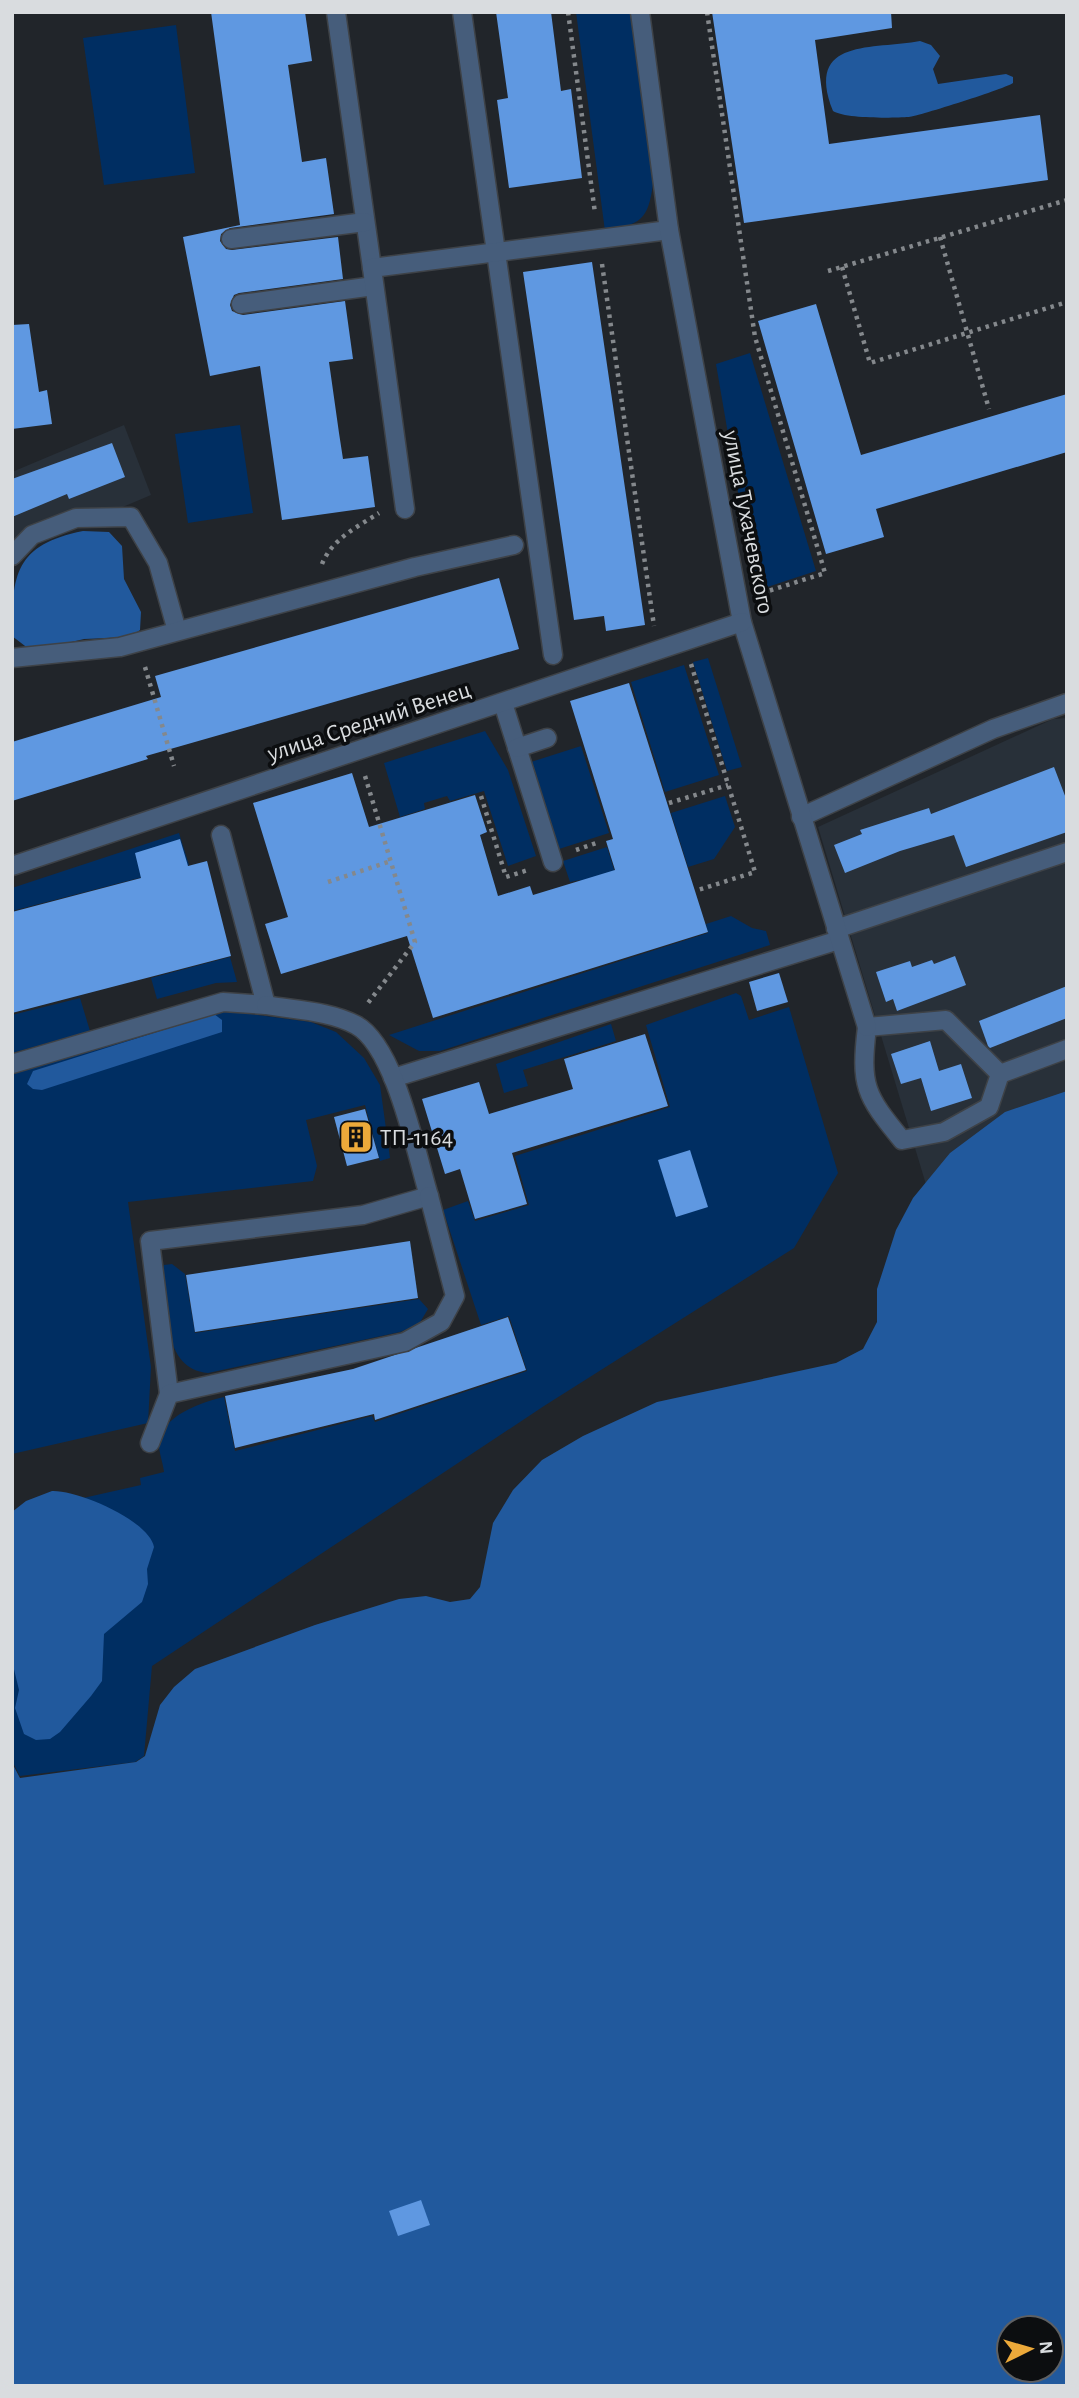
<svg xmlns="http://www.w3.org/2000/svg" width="1079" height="2398" font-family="'Alegreya Sans',sans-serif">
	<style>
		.built { fill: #283039 }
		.green { fill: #002e62 }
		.forest { fill: #21599d; fill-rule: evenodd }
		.building { fill: #5f98e1 }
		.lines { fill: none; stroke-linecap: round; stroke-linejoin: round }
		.service-casing { stroke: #3e4247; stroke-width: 21 }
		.minor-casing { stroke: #3e4247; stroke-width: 21 }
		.path { stroke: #84888c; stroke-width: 4.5; stroke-dasharray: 3.5 5; stroke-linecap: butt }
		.service { stroke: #465d7b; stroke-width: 18 }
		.minor { stroke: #465d7b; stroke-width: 18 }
		.labels { text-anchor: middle; stroke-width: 7; stroke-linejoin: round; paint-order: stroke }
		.street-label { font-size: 24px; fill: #d9dcdf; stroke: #0c0e10 }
		.poi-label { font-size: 24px; fill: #d9dcdf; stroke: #0c0e10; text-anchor: start }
	</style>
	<rect width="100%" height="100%" fill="#21252a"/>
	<g class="built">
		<path d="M 124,425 L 151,495 L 12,554 L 12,472 Z"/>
		<path d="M 1067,718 L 1067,1146 L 931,1201 L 818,827 L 1053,719 Z"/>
	</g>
	<g class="green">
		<path d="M 576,12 L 630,12 L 653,184 C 648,221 640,224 605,231 Z"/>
		<path d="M 176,25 L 195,173 L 104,185 L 83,38 Z"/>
		<path d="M 750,353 L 816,571 L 755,591 L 716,364 Z"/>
		<path d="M 240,425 L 253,513 L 188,523 L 175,434 Z"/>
		<path d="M 708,658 L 742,767 L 727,771 L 693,662 Z"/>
		<path d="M 684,665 L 719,775 L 665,792 L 631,682 Z"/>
		<path d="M 485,731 L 508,770 L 536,856 L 508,866 L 484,791 L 450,801 L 447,796 L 424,803 L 425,809 L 400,817 L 384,763 Z"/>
		<path d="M 581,746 L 609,833 L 559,849 L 531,762 Z"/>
		<path d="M 725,796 L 735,827 L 714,859 L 688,867 L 671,813 Z"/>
		<path d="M 179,833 L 189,865 L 12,911 L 12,888 Z"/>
		<path d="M 607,847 L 622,895 L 588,906 L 580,880 L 570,882 L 563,861 Z"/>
		<path d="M 731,916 L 752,928 L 766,931 L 770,945 L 440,1051 L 419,1051 L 389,1035 L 708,933 L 706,924 Z"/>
		<path d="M 230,957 L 237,982 L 216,983 L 157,999 L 151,978 Z"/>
		<path d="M 736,993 L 741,996 L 749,1020 L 789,1007 L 838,1173 L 794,1248 L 544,1406 L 152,1666 L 144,1756 L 135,1762 L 20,1776 L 12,1761 L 12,1514 L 141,1485 L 140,1478 L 164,1472 C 163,1463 159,1453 159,1444 C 160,1416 202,1402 224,1397 L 235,1451 L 372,1416 L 375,1422 L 527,1371 L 509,1316 L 481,1325 L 443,1210 L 468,1201 L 475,1221 L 529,1205 L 515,1156 L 670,1107 L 646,1025 Z"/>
		<path d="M 80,998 L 90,1031 L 12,1053 L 12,1015 Z"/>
		<path d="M 227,1011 L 311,1022 L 336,1032 L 364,1058 L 380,1085 L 390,1158 L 380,1161 L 365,1105 L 306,1120 L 317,1166 L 313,1181 L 128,1202 L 151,1367 L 148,1423 L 12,1454 L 12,1073 Z"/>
		<path d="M 611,1024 L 616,1041 L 523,1070 L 528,1086 L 504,1093 L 496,1064 Z"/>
		<path d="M 172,1264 L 185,1274 L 195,1333 L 419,1299 L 428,1309 L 419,1324 L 400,1332 L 208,1373 C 162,1369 167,1307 162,1273 L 164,1265 Z"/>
	</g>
	<g class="forest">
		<path d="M 920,41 L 931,45 L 940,56 L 933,69 L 938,84 L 1006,74 L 1013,77 L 1013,83 C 1007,88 919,116 909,117 C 893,118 846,119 833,111 C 804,37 874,50 920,41 Z"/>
		<path d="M 83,531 L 109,532 L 122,546 L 124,579 L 141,612 L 140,630 L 130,637 L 84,639 L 42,649 L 29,649 L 12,636 C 12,574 15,545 83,531 Z"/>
		<path d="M 214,1014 L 222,1020 L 222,1032 L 42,1090 L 33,1089 L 27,1084 L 33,1071 Z"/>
		<path d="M 1067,1091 L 1067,2386 L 12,2386 L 12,1763 L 20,1778 L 136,1762 L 145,1756 L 160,1705 L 174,1687 L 195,1669 L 315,1625 L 399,1599 L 426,1596 L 450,1602 L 470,1599 L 480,1587 L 493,1523 L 513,1490 L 542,1460 L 583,1436 L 657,1402 L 836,1363 L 863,1349 L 877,1322 L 877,1289 L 896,1230 L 913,1198 L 950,1153 L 1005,1112 ZM 1009,2328 L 1051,2328 L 1051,2370 L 1009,2370 Z"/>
		<path d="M 52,1491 C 77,1490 149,1520 154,1547 L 147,1569 L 148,1584 L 142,1602 L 104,1634 L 102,1681 L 91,1696 L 60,1732 L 50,1739 L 36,1740 L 24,1734 L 15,1708 L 19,1690 L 12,1661 L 12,1512 L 26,1501 Z"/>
	</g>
	<g class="building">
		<path d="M 211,12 L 305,12 L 312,61 L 288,65 L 302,162 L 326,158 L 334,214 L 230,228 L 221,234 L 220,241 L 226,249 L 232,250 L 338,237 L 343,279 L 239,293 L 234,295 L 230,305 L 232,311 L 243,315 L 345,301 L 353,359 L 329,362 L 339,433 L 343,459 L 368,456 L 375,507 L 282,520 L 260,366 L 210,376 L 183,237 L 240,225 Z"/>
		<path d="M 496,12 L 551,12 L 561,91 L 571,89 L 582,178 L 509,188 L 497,100 L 508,98 Z"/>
		<path d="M 712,12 L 891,12 L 892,28 L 815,40 L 829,144 L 1040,115 L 1048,180 L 744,223 Z"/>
		<path d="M 592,262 L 645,625 L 606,631 L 604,616 L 574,620 L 523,272 Z"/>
		<path d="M 816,304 L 861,455 L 1067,394 L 1067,452 L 876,509 L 884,537 L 826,554 L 758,321 Z"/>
		<path d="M 29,324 L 39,392 L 47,390 L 52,424 L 12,429 L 12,325 Z"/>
		<path d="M 112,443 L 125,477 L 69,499 L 67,494 L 12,517 L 12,479 Z"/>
		<path d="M 499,578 L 519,649 L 146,756 L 148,759 L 12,801 L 12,742 L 161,697 L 155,676 Z"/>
		<path d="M 629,683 L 708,932 L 433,1018 L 407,936 L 281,974 L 265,924 L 288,917 L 253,803 L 352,773 L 369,827 L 475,795 L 487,832 L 480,835 L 498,896 L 530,886 L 533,895 L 615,870 L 606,841 L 613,839 L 570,701 Z"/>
		<path d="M 1054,767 L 1067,801 L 1067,832 L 966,867 L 954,835 L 900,851 L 845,873 L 834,845 L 862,834 L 860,830 L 929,808 L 931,814 Z"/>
		<path d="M 180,839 L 188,866 L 207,861 L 231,956 L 12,1013 L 12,912 L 141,878 L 135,853 Z"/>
		<path d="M 955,956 L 966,985 L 897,1011 L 893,999 L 886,1002 L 876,972 L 910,961 L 912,967 L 932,960 L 934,964 Z"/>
		<path d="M 779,973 L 788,1002 L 757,1011 L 749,982 Z"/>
		<path d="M 1067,986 L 1067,1018 L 990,1048 L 988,1046 L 979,1021 Z"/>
		<path d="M 645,1034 L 668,1106 L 512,1153 L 527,1204 L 475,1219 L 460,1169 L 445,1174 L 422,1099 L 479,1082 L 489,1114 L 573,1089 L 564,1059 Z"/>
		<path d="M 930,1041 L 939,1071 L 961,1064 L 972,1098 L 931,1111 L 921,1078 L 901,1084 L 891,1054 Z"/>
		<path d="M 365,1109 L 379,1158 L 347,1166 L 334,1117 Z"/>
		<path d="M 690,1150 L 708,1207 L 676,1217 L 658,1160 Z"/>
		<path d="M 410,1241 L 418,1298 L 195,1332 L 186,1275 Z"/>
		<path d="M 508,1317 L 526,1370 L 375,1420 L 374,1414 L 235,1448 L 225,1396 L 353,1369 Z"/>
		<path d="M 421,2200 L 430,2225 L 398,2236 L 389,2211 Z"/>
	</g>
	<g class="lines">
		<defs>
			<g id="service">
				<path d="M 336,12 L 372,268"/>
				<path d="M 462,12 L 553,655"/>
				<path d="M 231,239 L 365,222"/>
				<path d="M 241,304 L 374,286"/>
				<path d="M 405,509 L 372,268 L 669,230"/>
				<path d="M 12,556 L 32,535 L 76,518 L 131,517 L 158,563 L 177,631"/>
				<path d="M 12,658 L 120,647 L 415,567 L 514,545"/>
				<path d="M 503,703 L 553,862"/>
				<path d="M 517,748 L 547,738"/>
				<path d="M 801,817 L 993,729 L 1067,703"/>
				<path d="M 836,929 L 1067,852"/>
				<path d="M 12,1064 L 223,1002 L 266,1005 L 221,835"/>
				<path d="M 1000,1074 L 989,1107 L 944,1132 L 902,1140 C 865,1095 860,1086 867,1027 L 946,1020 L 1000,1074 L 1067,1049"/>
				<path d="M 393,1078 L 839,940"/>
				<path d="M 169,1394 L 150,1241 L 363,1215 L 429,1196 C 416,1153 395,1046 356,1025 C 330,1011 294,1010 266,1005"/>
				<path d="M 150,1443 L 169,1394 L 405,1342 L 441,1322 L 455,1296 L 429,1196"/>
			</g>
			<g id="minor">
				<path d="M 640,12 L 669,230 L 742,622 L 867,1027"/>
				<path d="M 12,866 L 742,622"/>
			</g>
		</defs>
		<use href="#service" class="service-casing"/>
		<use href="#minor" class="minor-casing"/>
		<g class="path">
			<path d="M 568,12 L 595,213"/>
			<path d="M 707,12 L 755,337 L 825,573 L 762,593"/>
			<path d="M 940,237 L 989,409"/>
			<path d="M 602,264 L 654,626"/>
			<path d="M 842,267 L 870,363 L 1067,302"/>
			<path d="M 828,271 L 1067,200"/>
			<path d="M 322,564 C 332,539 357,527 379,513"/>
			<path d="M 691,664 L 755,872 L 695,891"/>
			<path d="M 145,667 L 174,766"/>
			<path d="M 365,776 L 415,942 L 368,1003"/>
			<path d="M 481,796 L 506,877 L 528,870"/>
			<path d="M 669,803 L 728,785"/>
			<path d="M 576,850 L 599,842"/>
			<path d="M 328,882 L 391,861"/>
		</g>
		<use href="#service" class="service"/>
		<use href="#minor" class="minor"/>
	</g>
	<defs>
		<symbol id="building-square" viewBox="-11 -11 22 22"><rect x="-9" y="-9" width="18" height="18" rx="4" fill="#eca93a" stroke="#0c0e10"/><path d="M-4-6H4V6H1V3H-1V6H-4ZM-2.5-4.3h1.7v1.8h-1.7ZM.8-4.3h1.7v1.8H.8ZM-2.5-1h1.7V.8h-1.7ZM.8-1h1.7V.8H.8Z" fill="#111"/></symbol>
	</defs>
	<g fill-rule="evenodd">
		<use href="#building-square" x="337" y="1118" width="38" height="38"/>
	</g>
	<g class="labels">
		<g class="street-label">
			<text transform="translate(749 522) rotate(79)" y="8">улица Тухачевского</text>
			<text transform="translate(369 721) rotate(-18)" y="8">улица Средний Венец</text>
		</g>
		<g class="poi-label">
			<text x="380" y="1145">ТП-1164</text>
		</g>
	</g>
	<rect width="1079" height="2398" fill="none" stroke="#d9dcdf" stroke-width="28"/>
	<g transform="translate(1030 2349) rotate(85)"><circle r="33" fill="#0c0e10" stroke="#5e6063" stroke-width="2"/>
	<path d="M0-5L12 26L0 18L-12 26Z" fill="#eca93a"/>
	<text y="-10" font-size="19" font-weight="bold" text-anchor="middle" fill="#d9dcdf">N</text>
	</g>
</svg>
